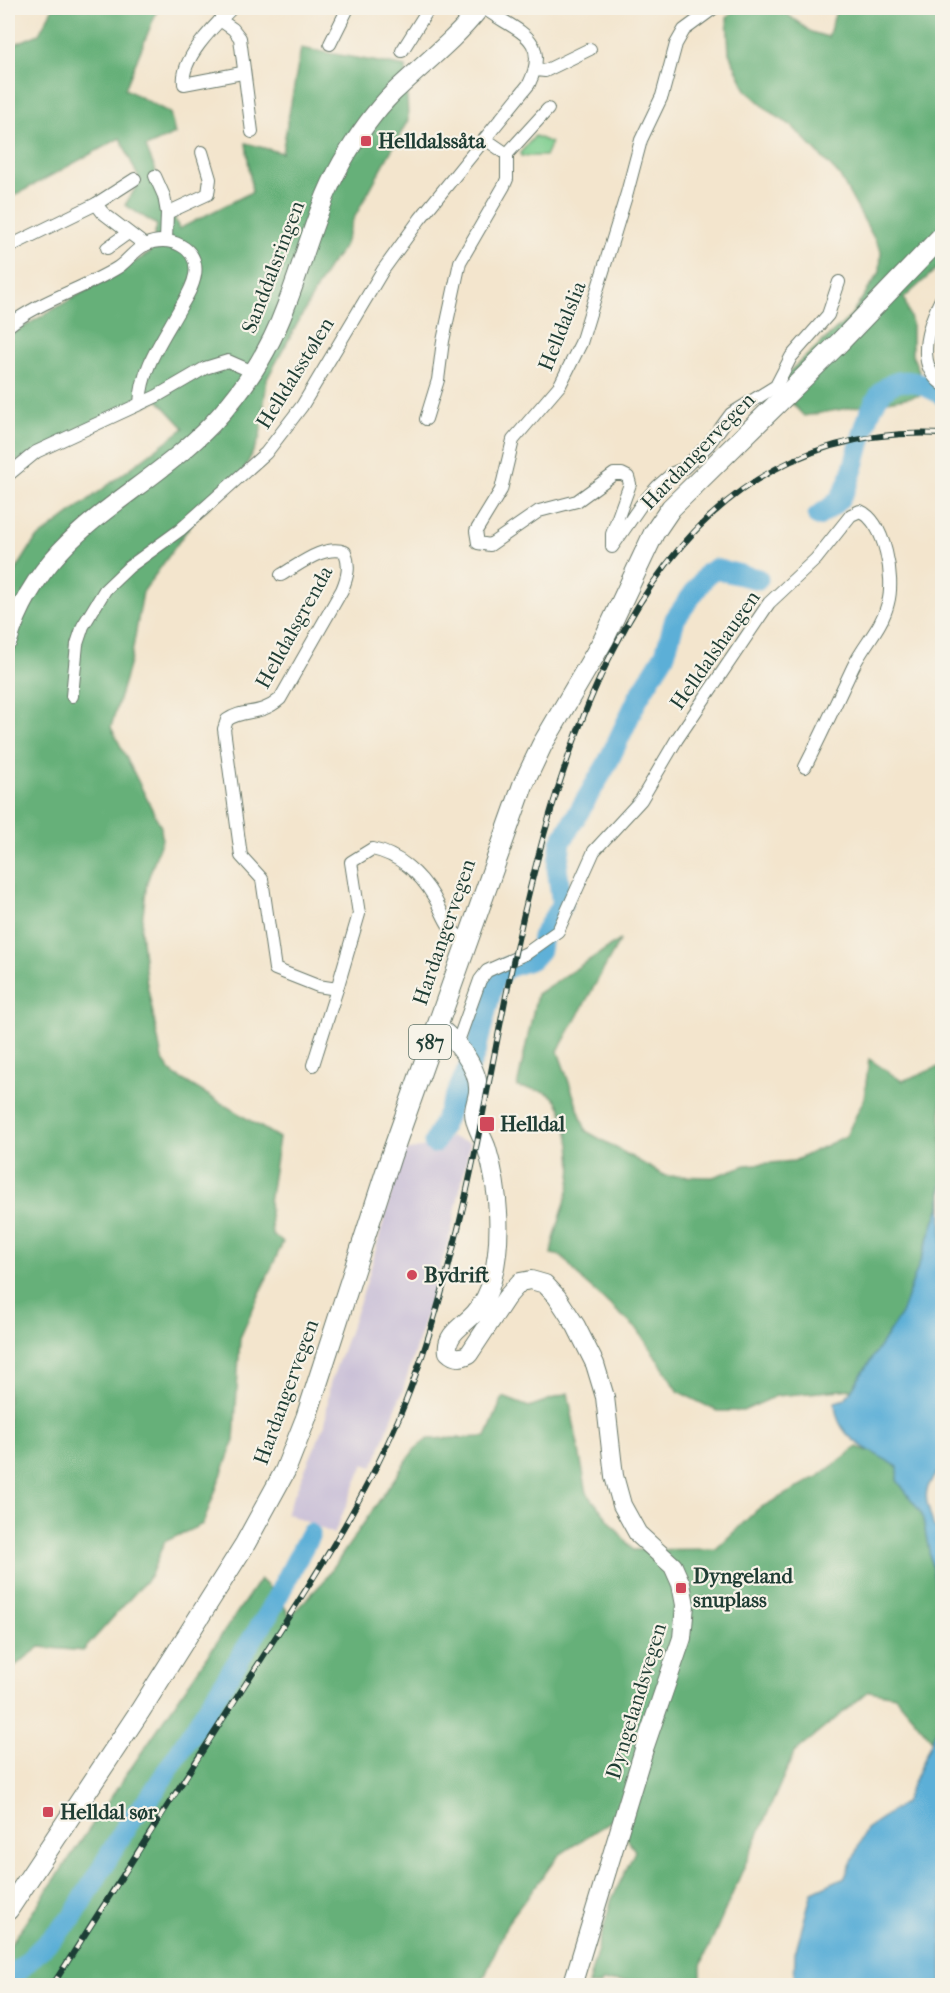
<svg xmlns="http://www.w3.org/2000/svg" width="950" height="1993" font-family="'IM FELL French Canon',serif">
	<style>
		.industrial { fill: #c9bfd7 }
		.green { fill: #7dcd8e; stroke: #4e8561; stroke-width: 1.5 }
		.forest { fill: #66b079; stroke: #427656; stroke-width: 1.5 }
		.water { fill: #5bafd7; stroke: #3d7686; stroke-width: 1.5 }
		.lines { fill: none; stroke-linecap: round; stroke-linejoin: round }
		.river { stroke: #5bafd7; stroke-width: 21 }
		.street-casing { stroke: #69786a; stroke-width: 14 }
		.secondary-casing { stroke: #69786a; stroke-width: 20 }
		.primary-casing { stroke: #69786a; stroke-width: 22 }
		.street { stroke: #fff; stroke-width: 12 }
		.secondary { stroke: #fff; stroke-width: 18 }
		.primary { stroke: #fff; stroke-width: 20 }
		.rail-casing { stroke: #1f3d34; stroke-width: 6 }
		.rail { stroke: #f7f3e8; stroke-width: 4; stroke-dasharray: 11; stroke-linecap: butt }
		.poi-dot { fill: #d1495b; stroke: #f7f3e8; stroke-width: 2 }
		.labels { text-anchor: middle; stroke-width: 4.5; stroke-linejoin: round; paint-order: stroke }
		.shield { fill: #f7f3e8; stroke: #60746a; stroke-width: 1.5 }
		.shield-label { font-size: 20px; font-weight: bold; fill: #1f3d34 }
		.poi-label { font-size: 21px; font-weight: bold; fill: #1f3d34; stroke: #f7f3e8; text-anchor: start }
		.street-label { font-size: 21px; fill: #1f3d34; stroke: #f7f3e8 }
	</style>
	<rect width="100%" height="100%" fill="#f7f3e8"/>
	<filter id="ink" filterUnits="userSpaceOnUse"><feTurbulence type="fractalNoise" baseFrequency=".0167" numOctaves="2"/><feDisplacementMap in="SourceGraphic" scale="12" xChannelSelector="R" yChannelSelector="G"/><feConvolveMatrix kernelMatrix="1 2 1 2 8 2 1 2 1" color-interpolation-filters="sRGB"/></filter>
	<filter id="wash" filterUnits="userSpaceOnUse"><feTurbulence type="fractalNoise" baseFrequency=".008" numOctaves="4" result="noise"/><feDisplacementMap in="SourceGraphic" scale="24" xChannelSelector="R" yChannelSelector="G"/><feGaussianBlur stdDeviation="1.35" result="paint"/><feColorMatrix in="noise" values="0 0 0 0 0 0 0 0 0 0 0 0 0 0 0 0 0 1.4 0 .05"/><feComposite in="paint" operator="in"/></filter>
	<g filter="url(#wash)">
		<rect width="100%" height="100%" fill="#f3e5cd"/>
		<path class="industrial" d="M 450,1137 L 470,1143 L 451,1232 L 403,1390 L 373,1467 L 364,1464 L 334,1534 L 286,1513 L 325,1424 L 330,1384 L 366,1285 L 403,1151 L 444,1144 Z"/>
		<path class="green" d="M 535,136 L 551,143 L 545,156 L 521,156 L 520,153 Z"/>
		<g class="forest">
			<path d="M 53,8 L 158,8 L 125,89 L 170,113 L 175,134 L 146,147 L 179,229 L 252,192 L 246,143 L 282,153 L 301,48 L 406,67 L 408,120 L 352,222 L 344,247 L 329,266 L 267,379 L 260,437 L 239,481 L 195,519 L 143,592 L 131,659 L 111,727 L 161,827 L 162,839 L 147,882 L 141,930 L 146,979 L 162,1059 L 173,1074 L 279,1138 L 269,1202 L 272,1234 L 283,1242 L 240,1338 L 234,1441 L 203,1524 L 164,1542 L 151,1575 L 83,1651 L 40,1647 L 8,1671 L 8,583 L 35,540 L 184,428 L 158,400 L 8,465 L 8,336 L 150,253 L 157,225 L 125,205 L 140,181 L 120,138 L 8,199 L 8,47 L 39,34 Z"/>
			<path d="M 736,8 L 779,8 L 811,32 L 828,37 L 837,8 L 942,8 L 942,264 L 904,298 L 912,323 L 912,354 L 928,394 L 804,416 L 774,385 L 849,318 L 880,272 L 881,251 L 839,175 L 792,126 L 770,112 L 746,90 L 729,53 L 727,18 Z"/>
			<path d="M 620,940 L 558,1051 L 586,1131 L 665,1176 L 713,1177 L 746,1165 L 794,1161 L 846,1136 L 864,1099 L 869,1059 L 902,1081 L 941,1066 L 942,1182 L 940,1207 L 901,1314 L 852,1389 L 776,1396 L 743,1411 L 717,1411 L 679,1392 L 638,1330 L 582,1280 L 562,1256 L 551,1254 C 555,1228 567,1203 571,1177 C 574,1159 567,1103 549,1094 C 540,1089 526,1089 517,1087 L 537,994 Z"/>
			<path d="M 568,1393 L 587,1493 L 633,1550 L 716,1549 L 758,1509 L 819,1476 L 857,1447 L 877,1454 L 898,1467 L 897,1480 L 922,1514 L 939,1604 L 942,1717 L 932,1740 L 895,1696 L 869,1691 L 794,1753 L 701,1965 L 701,1985 L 679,1985 L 679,1978 L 602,1982 L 601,1985 L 588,1985 L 611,1901 L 635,1851 L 615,1818 L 559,1855 L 508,1922 L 481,1985 L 8,1986 L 8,1948 L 260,1579 L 278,1596 L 290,1616 L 324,1581 L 414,1450 L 427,1439 L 486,1437 L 503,1397 L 529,1407 Z"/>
		</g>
		<g class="water">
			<path d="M 942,1182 L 942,1467 C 920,1491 925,1497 934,1527 L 942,1530 L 942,1684 L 939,1604 L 922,1514 L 897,1480 L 898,1467 C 870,1449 836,1441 835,1402 L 845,1399 L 852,1389 L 901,1314 L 940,1207 Z"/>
			<path d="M 942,1717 L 942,1985 L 794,1985 L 795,1953 L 812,1892 L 845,1877 L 866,1829 L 904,1803 Z"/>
		</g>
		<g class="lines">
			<g class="river">
				<path d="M 818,516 C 826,511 834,506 840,498 C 869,456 859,342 942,395"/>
				<path d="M 434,1143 L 475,1054 L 494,980 L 506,968 L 532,959 L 540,950 L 542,937 L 562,904 L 557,868 L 561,842 L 607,764 L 638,698 L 665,654 L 675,619 L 708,573 L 715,569 L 758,579"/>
				<path d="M 8,1981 L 72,1918 L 131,1819 L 149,1799 L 269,1613 L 310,1534"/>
			</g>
		</g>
	</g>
	<g filter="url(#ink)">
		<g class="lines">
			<defs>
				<g id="street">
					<path d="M 232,8 C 215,25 180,59 184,84 L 242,73"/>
					<path d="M 714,8 L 684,30 L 676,44 L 662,96 L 641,140 L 627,193 L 581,343 L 560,385 L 513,440 L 501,490 L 476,531 L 478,543 L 490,545 L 539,511 L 577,501 L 614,474 L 622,474 L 628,477 L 630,484 L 612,534 L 612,547 L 641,505 L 658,486 L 673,473 L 683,469 L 708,445 L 731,414 L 776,386 L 791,357 L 828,315 L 839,282"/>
					<path d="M 220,20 L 233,29 L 240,38 L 252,132"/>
					<path d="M 330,44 L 348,8"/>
					<path d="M 402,51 L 429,8"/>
					<path d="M 536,70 L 545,71 L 590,49"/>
					<path d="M 507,154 L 548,109"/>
					<path d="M 155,176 L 164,196 L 167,213"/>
					<path d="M 96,204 L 135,179"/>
					<path d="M 166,241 L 167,213 L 208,194 L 210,179 L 202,152"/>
					<path d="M 8,247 L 96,204 L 103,213 L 145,245"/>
					<path d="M 107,248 L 128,233"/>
					<path d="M 942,297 C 929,323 914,364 942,384"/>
					<path d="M 8,326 C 41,300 81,290 117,268 C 127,262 134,250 145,245 C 168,234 200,247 195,275 C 193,287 186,298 180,308 C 163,339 141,368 140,404"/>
					<path d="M 426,419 L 438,380 L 443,341 L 460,262 L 504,186 L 507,179 L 507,154 L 485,139"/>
					<path d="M 8,475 L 36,452 L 157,396 L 205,368 L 228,361 L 253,372"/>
					<path d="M 281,575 C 299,565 324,544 345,552 C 350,566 348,576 342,590 L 280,699 C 259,717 244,708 227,720 L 224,729 L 241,856 L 262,879 L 275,969 L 318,986 L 337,989 L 359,914 L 351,862 L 372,849 C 398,854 420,873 434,897 C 445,916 446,930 466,941"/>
					<path d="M 72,696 L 77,644 L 83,626 L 105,590 L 129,567 L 180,530 L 266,453 L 302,406 L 383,270 L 420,219 L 529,84 C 552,36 514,31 484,8"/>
					<path d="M 456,1047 L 480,980 L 487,971 L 527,953 L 558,931 L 594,851 L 641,800 L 677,739 L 769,603 L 816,559 L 851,515 L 860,511 C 885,522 895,578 888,603 C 882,628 864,644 853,667 C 837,701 822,734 805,767"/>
					<path d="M 313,1065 L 337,989"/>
				</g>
				<g id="secondary">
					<path d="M 8,641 C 43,528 137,501 212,424 C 244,390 270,350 286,306 C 305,258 316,208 342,162 C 356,138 373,113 393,93 C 422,65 455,40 480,8"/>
					<path d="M 437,1026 C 455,1039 480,1068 478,1092 C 477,1101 472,1110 475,1119 C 477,1130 484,1139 487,1149 C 499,1189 503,1240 492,1280 C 489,1292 483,1304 475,1313 C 465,1325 445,1333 448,1352 C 455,1359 461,1358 469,1354 L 506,1298 L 520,1282 L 531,1280 L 545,1284 L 557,1297 L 576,1326 L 595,1364 L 605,1397 L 614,1476 L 622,1505 L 638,1534 L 673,1566 L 681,1584 L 685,1605 L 682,1638 L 645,1746 L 572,1986"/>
				</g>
				<path id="primary" d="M 8,1910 L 140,1711 L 245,1544 L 285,1471 L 306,1418 L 391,1156 L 523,785 L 542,745 L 604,639 L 654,533 L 671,508 L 839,343 L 942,236"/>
			</defs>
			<use href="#street" class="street-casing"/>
			<use href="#secondary" class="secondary-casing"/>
			<use href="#primary" class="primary-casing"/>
			<use href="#street" class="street"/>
			<use href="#secondary" class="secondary"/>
			<use href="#primary" class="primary"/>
			<defs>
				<path id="rail" d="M 52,1986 C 117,1885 182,1784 246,1683 C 304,1593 365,1503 405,1403 C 437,1322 458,1234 476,1148 C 529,891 586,416 942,434"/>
			</defs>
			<use href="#rail" class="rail-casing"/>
			<use href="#rail" class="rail"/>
		</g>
	</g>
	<g class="poi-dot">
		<rect x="360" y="135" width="12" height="12" rx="3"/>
		<rect x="479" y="1116" width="16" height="16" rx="3"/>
		<circle cx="412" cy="1275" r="6"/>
		<rect x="675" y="1582" width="12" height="12" rx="3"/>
		<rect x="42" y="1806" width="12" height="12" rx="3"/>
	</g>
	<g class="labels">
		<rect class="shield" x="409" y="1025" width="42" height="34" rx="4.5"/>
		<g class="shield-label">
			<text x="430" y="1049">587</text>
		</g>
		<g class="poi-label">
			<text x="378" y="148">Helldalssåta</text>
			<text x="500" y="1131">Helldal</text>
			<text x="424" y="1282">Bydrift</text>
			<text x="693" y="1583">Dyngeland<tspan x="693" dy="24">snuplass</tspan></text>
			<text x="60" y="1819">Helldal sør</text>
		</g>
		<g class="street-label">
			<text transform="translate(273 267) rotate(-69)" y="7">Sanddalsringen</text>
			<text transform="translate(562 326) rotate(-68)" y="7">Helldalslia</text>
			<text transform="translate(295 373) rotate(-58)" y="7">Helldalsstølen</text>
			<text transform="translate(698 451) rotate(-46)" y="7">Hardangervegen</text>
			<text transform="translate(294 627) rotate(-61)" y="7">Helldalsgrenda</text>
			<text transform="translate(715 650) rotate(-55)" y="7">Helldalshaugen</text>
			<text transform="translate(444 932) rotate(-71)" y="7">Hardangervegen</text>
			<text transform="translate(286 1392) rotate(-70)" y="7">Hardangervegen</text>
			<text transform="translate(636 1701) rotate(-73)" y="7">Dyngelandsvegen</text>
		</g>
	</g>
	<rect width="950" height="1993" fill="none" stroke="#f7f3e8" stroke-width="30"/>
</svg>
